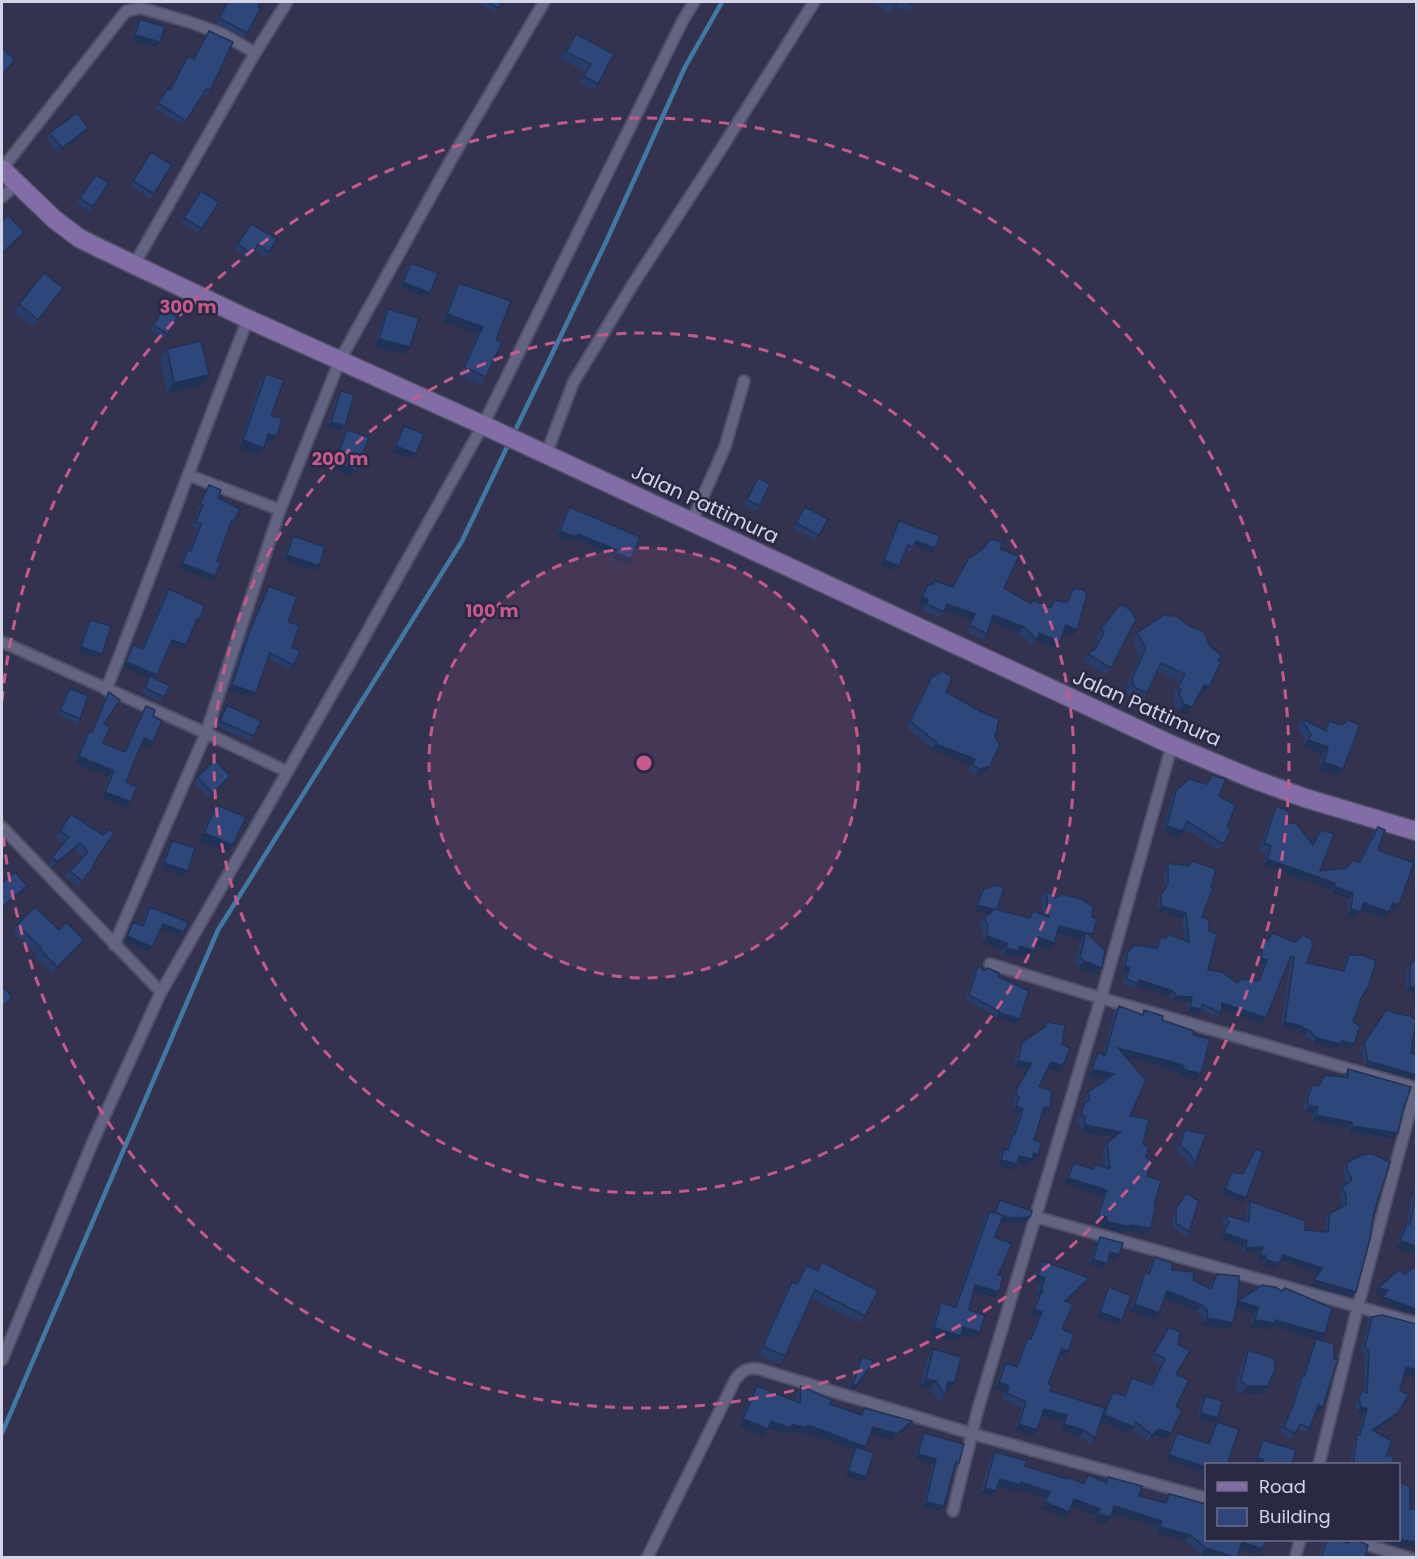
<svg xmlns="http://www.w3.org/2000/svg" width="1418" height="1559" font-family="Poppins,sans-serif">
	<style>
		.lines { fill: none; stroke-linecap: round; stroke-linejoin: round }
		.stream { stroke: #3f79a4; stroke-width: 4.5 }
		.minor-casing { stroke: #4f4f66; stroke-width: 14 }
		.primary-casing { stroke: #4f4f66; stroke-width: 21 }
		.minor { stroke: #636382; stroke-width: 10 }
		.primary { stroke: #826da7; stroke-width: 18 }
		.wall { fill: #283d69 }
		.shaded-wall { fill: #203255 }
		.building { fill: #2e477a; stroke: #203255; stroke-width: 1.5 }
		.ring { fill: none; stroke: #c85a8b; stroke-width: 3; stroke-dasharray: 10 8 }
		.labels { text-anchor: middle; stroke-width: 5; stroke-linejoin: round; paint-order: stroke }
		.street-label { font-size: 20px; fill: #d3d4e5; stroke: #2a2944 }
		.centre { fill: #c85a8b; stroke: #2a2944; stroke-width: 3 }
		.ring-label { font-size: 18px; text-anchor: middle; font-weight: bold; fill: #c85a8b; stroke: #2a2944; stroke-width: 5; stroke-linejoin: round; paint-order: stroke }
	</style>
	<rect width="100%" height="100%" fill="#34334f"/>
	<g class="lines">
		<g class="stream">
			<path d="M 513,435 L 606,242 L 685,67 L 722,2"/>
			<path d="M 2,1433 L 218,930 L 462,541 L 509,443"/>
		</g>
		<defs>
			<g id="minor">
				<path d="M 2,169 L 126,11 L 141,8 L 189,22 L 223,34 L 255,53"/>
				<path d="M 2,197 L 17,184"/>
				<path d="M 134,265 L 255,53 L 287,2"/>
				<path d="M 546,455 L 573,383 L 633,284 L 723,146 L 814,2"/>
				<path d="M 188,475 L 280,510"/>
				<path d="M 691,523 L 725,447 L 744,381"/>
				<path d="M 2,642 L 206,733 L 286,771"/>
				<path d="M 106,690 C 155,567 199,442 248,319"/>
				<path d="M 2,827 L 161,992"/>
				<path d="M 114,945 L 206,733 L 280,510 L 340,360 L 452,158 L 544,2"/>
				<path d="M 990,964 L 1101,998 L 1416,1088"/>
				<path d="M 1036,1217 L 1416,1323"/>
				<path d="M 2,1360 L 94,1139 L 161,992 L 348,666 L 483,425 L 682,22 L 694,2"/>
				<path d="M 1319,1464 L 1358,1306 L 1416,1089"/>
				<path d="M 953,1511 L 978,1409 L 1101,998 L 1172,745"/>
				<path d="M 1351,1540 L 1410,1558"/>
				<path d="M 647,1558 L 735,1380 C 741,1371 748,1367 759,1369 L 973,1434 L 1206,1498"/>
				<path d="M 1295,1558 L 1300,1540"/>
			</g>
			<path id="primary" d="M 2,169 L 54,219 L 79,238 L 97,247 L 248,319 L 483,425 L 1172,745 L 1253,779 L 1305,798 L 1416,831"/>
		</defs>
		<use href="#minor" class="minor-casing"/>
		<use href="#primary" class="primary-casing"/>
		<use href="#minor" class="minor"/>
		<use href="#primary" class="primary"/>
	</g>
	<g class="wall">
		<path d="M 228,2 L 260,2 L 247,33 L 244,38 L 216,23 Z"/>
		<path d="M 481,2 L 502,2 L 495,13 L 479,4 Z"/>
		<path d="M 507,2 L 517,2 L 514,5 Z"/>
		<path d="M 875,2 L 915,2 L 908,12 L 895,6 L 890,13 L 874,4 Z"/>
		<path d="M 140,19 L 160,42 L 156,47 L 131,40 L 136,24 Z"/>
		<path d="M 209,31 L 210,91 L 206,96 L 203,94 L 182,126 L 155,108 L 168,88 L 170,89 L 188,56 L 193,59 Z"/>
		<path d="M 576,34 L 614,54 L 598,84 L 593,91 L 579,84 L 585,72 L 561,59 L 570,42 Z"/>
		<path d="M 88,128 L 85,133 L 58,153 L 46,138 L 50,133 Z"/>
		<path d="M 148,157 L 154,194 L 150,199 L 130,186 Z"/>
		<path d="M 96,175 L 109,183 L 89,212 L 76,203 Z"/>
		<path d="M 201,191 L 202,229 L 198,234 L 181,223 Z"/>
		<path d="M 251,224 L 277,239 L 265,257 L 255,250 L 249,259 L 235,249 Z"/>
		<path d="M 411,263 L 427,298 L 400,287 L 407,268 Z"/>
		<path d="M 459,283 L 496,340 L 486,377 L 481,385 L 459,375 L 477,334 L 442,322 L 454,290 Z"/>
		<path d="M 58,295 L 33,327 L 14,312 L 19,304 Z"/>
		<path d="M 164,308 L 168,334 L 164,339 L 150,330 Z"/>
		<path d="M 388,309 L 405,355 L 374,346 L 383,317 Z"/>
		<path d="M 167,349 L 209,375 L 202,385 L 167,393 L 160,359 Z"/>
		<path d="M 266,374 L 271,416 L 277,436 L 271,443 L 266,442 L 258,455 L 238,448 L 260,381 Z"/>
		<path d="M 341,391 L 345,426 L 341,431 L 327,427 L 337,396 Z"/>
		<path d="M 404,426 L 413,459 L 392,452 L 401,431 Z"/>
		<path d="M 347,430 L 356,471 L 352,476 L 332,468 L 344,435 Z"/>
		<path d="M 758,478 L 760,506 L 756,511 L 744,505 L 754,483 Z"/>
		<path d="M 209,485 L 234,521 L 231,526 L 230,525 L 217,561 L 212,581 L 179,568 L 184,555 L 188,550 L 189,551 L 197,529 L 192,526 L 200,510 L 197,509 L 206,490 Z"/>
		<path d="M 569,507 L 631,559 L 628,564 L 612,558 L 614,555 L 575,539 L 573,542 L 556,536 L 566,512 Z"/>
		<path d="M 805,507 L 819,535 L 815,540 L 793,528 Z"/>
		<path d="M 899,521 L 932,553 L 914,546 L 910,552 L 905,550 L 896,571 L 881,565 L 896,526 Z"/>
		<path d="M 293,536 L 315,571 L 283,560 L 290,541 Z"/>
		<path d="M 1000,549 L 1004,588 L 1030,604 L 1033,600 L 1049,607 L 1054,600 L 1066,603 L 1069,595 L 1073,589 L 1073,636 L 1063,632 L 1055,648 L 1036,640 L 1032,646 L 1019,633 L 991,622 L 987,634 L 983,640 L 966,632 L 971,620 L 945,611 L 940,618 L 922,610 L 924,606 L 918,604 L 923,591 L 928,585 L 952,586 L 968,559 Z"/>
		<path d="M 269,586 L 288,622 L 292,647 L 293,665 L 289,670 L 268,659 L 252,698 L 228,690 L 245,638 L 266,591 Z"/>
		<path d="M 169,589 L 199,620 L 195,625 L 183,650 L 170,645 L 155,678 L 164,697 L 160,702 L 141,693 L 149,678 L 123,667 L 130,650 L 133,645 L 142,649 L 165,594 Z"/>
		<path d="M 1120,604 L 1111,668 L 1106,675 L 1083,661 L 1088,654 L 1093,650 L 1099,640 L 1096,636 Z"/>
		<path d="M 90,620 L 102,654 L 98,659 L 78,652 L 87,625 Z"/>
		<path d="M 1137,633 L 1210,646 L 1219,660 L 1203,695 L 1199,693 L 1186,715 L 1179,711 L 1173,702 L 1175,697 L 1173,695 L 1179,682 L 1157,672 L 1147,693 L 1142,701 L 1128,695 L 1126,687 L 1140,656 L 1132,640 Z"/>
		<path d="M 932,677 L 946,692 L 995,737 L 990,766 L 986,772 L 975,775 L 968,771 L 971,765 L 931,750 L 932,748 L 906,727 L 928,683 Z"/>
		<path d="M 70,688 L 80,719 L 77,724 L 56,715 L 67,693 Z"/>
		<path d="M 109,692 L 104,724 L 103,743 L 124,752 L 142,713 L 146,706 L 153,716 L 148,748 L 141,745 L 126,782 L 131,802 L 126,808 L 101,798 L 109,777 L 75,763 L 84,738 L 89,731 L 91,732 L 105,699 Z"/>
		<path d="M 227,705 L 254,736 L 250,741 L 217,726 L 224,710 Z"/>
		<path d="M 1302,719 L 1324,730 L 1329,721 L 1343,769 L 1338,777 L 1318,769 L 1323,754 L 1303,747 L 1306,743 L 1297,727 Z"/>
		<path d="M 1212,775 L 1219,796 L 1227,826 L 1223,844 L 1219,850 L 1184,829 L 1179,838 L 1163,832 L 1171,797 L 1176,791 L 1206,784 Z"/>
		<path d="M 230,776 L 227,781 L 209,798 L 194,783 L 197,777 Z"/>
		<path d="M 217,805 L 228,852 L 199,841 L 212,812 Z"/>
		<path d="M 1276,807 L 1286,824 L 1312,844 L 1321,830 L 1320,871 L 1346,868 L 1359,862 L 1373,833 L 1378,827 L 1378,850 L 1399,905 L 1395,912 L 1390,910 L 1384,919 L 1361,910 L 1356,918 L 1347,916 L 1349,899 L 1331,893 L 1331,890 L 1263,865 L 1266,853 L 1259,849 L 1272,813 Z"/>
		<path d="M 71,814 L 93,865 L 90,872 L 78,887 L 65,877 L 70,871 L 82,857 L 75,849 L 52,868 L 48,864 L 64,843 L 55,838 Z"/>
		<path d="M 172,841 L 184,876 L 161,869 L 168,846 Z"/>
		<path d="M 1192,861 L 1202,917 L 1208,970 L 1237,983 L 1258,981 L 1263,965 L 1257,964 L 1261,945 L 1264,940 L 1307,963 L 1343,970 L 1346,960 L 1349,955 L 1361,999 L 1353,1022 L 1354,1044 L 1350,1049 L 1340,1046 L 1337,1049 L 1313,1043 L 1305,1035 L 1298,1033 L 1299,1031 L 1281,1027 L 1290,962 L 1289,962 L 1262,1024 L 1221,1009 L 1221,1013 L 1217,1018 L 1200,1010 L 1197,1015 L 1187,1012 L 1188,1002 L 1172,1001 L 1169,996 L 1137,986 L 1134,989 L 1122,984 L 1126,973 L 1122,971 L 1124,957 L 1128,952 L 1155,948 L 1157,942 L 1161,937 L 1184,940 L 1182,919 L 1158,911 L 1158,899 L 1164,889 L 1165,869 L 1168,863 L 1189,866 Z"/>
		<path d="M 984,889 L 997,910 L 1028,918 L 1033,911 L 1043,915 L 1041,897 L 1046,890 L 1055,898 L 1092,917 L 1093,934 L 1091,937 L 1097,975 L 1079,968 L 1075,964 L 1081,940 L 1057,934 L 1049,950 L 1036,945 L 1035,951 L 1030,958 L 1017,954 L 1014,958 L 1003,955 L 1002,950 L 982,943 L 983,932 L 979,925 L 984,918 L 989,914 L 974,910 L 980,894 Z"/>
		<path d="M 150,907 L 181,936 L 161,928 L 152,947 L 149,952 L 124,941 L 130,926 L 133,922 L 141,925 L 147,911 Z"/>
		<path d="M 17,925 L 59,930 L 84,940 L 79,947 L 53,974 L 35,956 L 36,954 L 13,932 Z"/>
		<path d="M 1413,960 L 1416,994 L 1406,991 L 1406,972 Z"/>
		<path d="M 978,965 L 984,971 L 998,976 L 1020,1019 L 1016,1024 L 996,1018 L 995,1016 L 965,1000 L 974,970 Z"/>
		<path d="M 1119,1006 L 1141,1015 L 1144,1010 L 1193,1035 L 1201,1074 L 1196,1081 L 1179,1075 L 1180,1073 L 1164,1067 L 1126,1057 L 1130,1116 L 1143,1144 L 1146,1157 L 1147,1176 L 1154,1204 L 1146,1235 L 1126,1231 L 1124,1234 L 1102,1227 L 1103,1224 L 1093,1222 L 1103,1197 L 1064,1184 L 1069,1170 L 1074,1163 L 1092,1169 L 1095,1164 L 1104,1167 L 1102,1150 L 1107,1143 L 1114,1138 L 1081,1132 L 1080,1124 L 1076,1121 L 1080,1110 L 1085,1104 L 1084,1099 L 1088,1092 L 1106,1079 L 1088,1076 L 1094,1059 L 1098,1053 L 1103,1055 L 1114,1012 Z"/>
		<path d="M 1387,1009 L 1411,1053 L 1413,1079 L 1365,1066 L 1360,1048 Z"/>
		<path d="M 1047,1022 L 1059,1073 L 1048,1068 L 1039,1086 L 1050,1108 L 1046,1114 L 1042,1113 L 1034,1140 L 1038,1155 L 1034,1161 L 1031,1160 L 1028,1165 L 1017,1162 L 1013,1170 L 997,1166 L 1000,1155 L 1004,1149 L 1006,1150 L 1009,1140 L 1013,1134 L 1019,1115 L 1012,1112 L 1015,1103 L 1012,1100 L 1013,1094 L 1028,1069 L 1013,1067 L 1018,1049 L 1022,1042 L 1042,1029 Z"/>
		<path d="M 1348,1069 L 1403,1110 L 1394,1139 L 1348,1132 L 1348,1128 L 1312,1121 L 1313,1113 L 1305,1112 L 1303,1107 L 1307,1091 L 1312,1085 L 1318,1086 L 1325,1075 L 1344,1078 L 1344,1075 Z"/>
		<path d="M 1185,1130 L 1195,1164 L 1192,1169 L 1186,1159 L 1176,1150 L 1181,1135 Z"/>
		<path d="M 1256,1149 L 1242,1203 L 1221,1194 L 1229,1177 L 1232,1172 L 1242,1174 Z"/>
		<path d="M 1348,1162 L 1373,1216 L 1356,1292 L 1352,1297 L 1311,1286 L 1318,1273 L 1280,1261 L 1275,1268 L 1263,1266 L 1263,1261 L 1257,1261 L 1259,1252 L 1243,1253 L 1243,1247 L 1220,1238 L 1225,1227 L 1222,1220 L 1225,1215 L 1245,1221 L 1247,1207 L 1250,1201 L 1305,1230 L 1325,1232 L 1326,1218 L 1330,1213 L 1342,1207 L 1342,1200 L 1339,1193 L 1342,1187 L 1347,1183 L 1343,1174 L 1345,1168 Z"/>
		<path d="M 1416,1183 L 1416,1254 L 1396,1248 L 1402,1230 L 1407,1224 L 1412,1196 L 1409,1195 Z"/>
		<path d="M 1186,1193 L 1189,1232 L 1186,1237 L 1173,1228 L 1173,1214 Z"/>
		<path d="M 1000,1200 L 1026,1222 L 1005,1223 L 1001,1221 L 995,1237 L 998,1275 L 994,1298 L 974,1292 L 969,1310 L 980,1332 L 976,1338 L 962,1334 L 957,1342 L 930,1334 L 937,1309 L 941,1303 L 954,1307 L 985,1217 L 990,1211 L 994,1213 L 996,1205 Z"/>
		<path d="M 1100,1237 L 1115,1260 L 1109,1258 L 1107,1264 L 1103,1269 L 1089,1264 L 1097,1242 Z"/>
		<path d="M 1155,1257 L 1172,1270 L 1209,1288 L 1212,1281 L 1217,1274 L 1237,1302 L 1262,1285 L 1320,1340 L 1320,1412 L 1316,1410 L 1310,1428 L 1306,1433 L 1297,1429 L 1291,1439 L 1280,1432 L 1291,1408 L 1298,1381 L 1302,1376 L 1303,1377 L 1313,1344 L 1316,1339 L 1272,1326 L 1269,1330 L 1250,1327 L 1254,1314 L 1236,1308 L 1233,1323 L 1228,1330 L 1202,1325 L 1203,1318 L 1197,1311 L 1164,1299 L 1159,1313 L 1155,1320 L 1130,1311 L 1141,1279 L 1145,1272 L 1147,1273 L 1150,1264 Z"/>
		<path d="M 1043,1261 L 1085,1284 L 1067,1301 L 1062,1329 L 1068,1351 L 1064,1357 L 1060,1355 L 1048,1384 L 1050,1391 L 1105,1408 L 1109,1398 L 1113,1392 L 1123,1396 L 1128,1384 L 1132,1378 L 1151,1385 L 1161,1365 L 1150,1359 L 1169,1327 L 1178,1344 L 1176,1374 L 1176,1406 L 1166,1439 L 1155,1435 L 1148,1441 L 1133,1429 L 1129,1434 L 1100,1422 L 1095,1438 L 1091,1444 L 1080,1437 L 1060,1430 L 1063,1422 L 1042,1415 L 1033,1436 L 1014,1430 L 1022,1408 L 1002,1399 L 1005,1392 L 994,1388 L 1002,1369 L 1006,1363 L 1016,1366 L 1024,1344 L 1028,1338 L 1030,1339 L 1038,1318 L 1030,1315 L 1038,1296 L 1036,1295 L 1040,1284 L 1033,1281 L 1039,1267 Z"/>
		<path d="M 822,1262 L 865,1316 L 859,1323 L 811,1298 L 785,1356 L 779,1364 L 758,1354 L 787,1289 L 792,1282 L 796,1283 L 807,1265 L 817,1271 Z"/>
		<path d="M 1109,1287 L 1122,1320 L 1118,1325 L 1096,1317 L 1106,1292 Z"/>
		<path d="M 1372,1317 L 1416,1324 L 1416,1377 L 1404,1373 L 1394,1418 L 1374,1432 L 1386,1456 L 1392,1464 L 1350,1464 L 1354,1441 L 1358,1435 L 1363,1415 L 1357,1412 L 1355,1404 L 1362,1391 L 1364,1392 L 1365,1355 L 1361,1352 L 1368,1322 Z"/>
		<path d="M 933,1349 L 955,1382 L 949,1390 L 946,1390 L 945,1396 L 939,1403 L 930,1388 L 920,1386 L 927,1357 Z"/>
		<path d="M 1248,1350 L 1268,1386 L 1263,1394 L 1241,1394 L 1235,1388 L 1243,1358 Z"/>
		<path d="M 862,1357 L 854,1390 L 849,1389 L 859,1362 Z"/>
		<path d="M 757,1386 L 796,1401 L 797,1393 L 801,1386 L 830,1404 L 860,1414 L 864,1408 L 912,1421 L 907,1428 L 892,1440 L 871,1434 L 864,1450 L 866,1477 L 863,1482 L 845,1476 L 854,1450 L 804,1432 L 802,1434 L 788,1431 L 786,1435 L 768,1428 L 763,1436 L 739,1426 L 752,1392 Z"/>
		<path d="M 1205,1396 L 1215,1423 L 1197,1419 L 1201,1401 Z"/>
		<path d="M 1217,1422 L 1206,1479 L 1201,1477 L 1202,1472 L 1166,1460 L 1173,1438 L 1177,1433 L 1208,1444 L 1213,1427 Z"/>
		<path d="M 924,1433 L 959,1463 L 956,1468 L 954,1467 L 941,1511 L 922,1507 L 933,1464 L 915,1459 L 920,1438 Z"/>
		<path d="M 1263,1440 L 1292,1464 L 1260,1464 L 1254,1463 L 1259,1445 Z"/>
		<path d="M 995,1452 L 1025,1466 L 1083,1483 L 1088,1475 L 1105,1482 L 1108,1477 L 1139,1496 L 1163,1503 L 1169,1494 L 1263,1549 L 1259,1555 L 1240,1549 L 1201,1555 L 1185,1541 L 1156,1533 L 1157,1527 L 1112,1513 L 1111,1517 L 1106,1524 L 1094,1520 L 1095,1516 L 1072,1506 L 1065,1518 L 1041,1509 L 1045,1498 L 1017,1489 L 1015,1491 L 998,1487 L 992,1497 L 980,1494 L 990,1459 Z"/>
		<path d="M 1326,1539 L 1335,1539 L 1346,1543 L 1348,1539 L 1353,1539 L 1365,1557 L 1319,1557 L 1322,1545 Z"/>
	</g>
	<g class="shaded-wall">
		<path d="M 135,35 L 160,42 L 156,47 L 131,40 Z"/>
		<path d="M 88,128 L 85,133 L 58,153 L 62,148 Z"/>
		<path d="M 24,232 L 21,237 L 2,255 L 2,253 Z"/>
		<path d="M 403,282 L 430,293 L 427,298 L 400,287 Z"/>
		<path d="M 447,314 L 483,327 L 477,334 L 442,322 Z"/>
		<path d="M 379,339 L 410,347 L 405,355 L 374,346 Z"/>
		<path d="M 209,375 L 202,385 L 167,393 L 174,383 Z"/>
		<path d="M 331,422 L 345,426 L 341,431 L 327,427 Z"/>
		<path d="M 268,434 L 277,436 L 271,443 L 263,441 Z"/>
		<path d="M 243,440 L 264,448 L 258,455 L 238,448 Z"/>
		<path d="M 396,446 L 416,454 L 413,459 L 392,452 Z"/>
		<path d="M 335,463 L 356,471 L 352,476 L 332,468 Z"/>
		<path d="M 560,531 L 578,534 L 617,550 L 614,555 L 575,539 L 573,542 L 556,536 Z"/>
		<path d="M 916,541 L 935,548 L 932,553 L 913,545 Z"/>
		<path d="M 616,553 L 631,559 L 628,564 L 612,558 Z"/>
		<path d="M 287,555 L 319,566 L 315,571 L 283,560 Z"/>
		<path d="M 884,560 L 899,566 L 896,571 L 881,565 Z"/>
		<path d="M 182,563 L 215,576 L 212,581 L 179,568 Z"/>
		<path d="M 922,597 L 928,599 L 924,606 L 918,604 Z"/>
		<path d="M 947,604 L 975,614 L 971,620 L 943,610 Z"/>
		<path d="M 993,615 L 1024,627 L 1019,633 L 989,621 Z"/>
		<path d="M 1066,625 L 1077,630 L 1073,636 L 1062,632 Z"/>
		<path d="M 1039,633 L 1060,642 L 1055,648 L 1036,640 Z"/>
		<path d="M 172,640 L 186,645 L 183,650 L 169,645 Z"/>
		<path d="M 81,647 L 102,654 L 98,659 L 78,652 Z"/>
		<path d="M 126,662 L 157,675 L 154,680 L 123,667 Z"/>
		<path d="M 232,685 L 256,693 L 252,698 L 228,690 Z"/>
		<path d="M 1204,685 L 1209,687 L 1203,695 L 1198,693 Z"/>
		<path d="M 1184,704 L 1192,707 L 1186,715 L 1179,711 Z"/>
		<path d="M 144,738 L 153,742 L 148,748 L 139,745 Z"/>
		<path d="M 1308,740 L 1328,747 L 1323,754 L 1303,747 Z"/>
		<path d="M 936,744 L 975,759 L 971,765 L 931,750 Z"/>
		<path d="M 79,756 L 114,771 L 109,777 L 75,763 Z"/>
		<path d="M 1324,762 L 1343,769 L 1338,777 L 1318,769 Z"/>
		<path d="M 990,766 L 986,772 L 975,775 L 980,769 Z"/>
		<path d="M 230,776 L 227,781 L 209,798 L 213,793 Z"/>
		<path d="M 105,792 L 131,802 L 126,808 L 101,798 Z"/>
		<path d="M 1167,826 L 1183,831 L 1179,838 L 1163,832 Z"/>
		<path d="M 204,833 L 233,845 L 228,852 L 199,841 Z"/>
		<path d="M 80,843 L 75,849 L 52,868 L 57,862 Z"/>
		<path d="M 1267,859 L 1335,883 L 1331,890 L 1263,865 Z"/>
		<path d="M 164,863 L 188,871 L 184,876 L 161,869 Z"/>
		<path d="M 27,886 L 23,892 L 2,909 L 2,907 Z"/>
		<path d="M 1335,887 L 1353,893 L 1349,899 L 1331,893 Z"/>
		<path d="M 1364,903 L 1389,912 L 1384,919 L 1360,909 Z"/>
		<path d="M 1393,903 L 1399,905 L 1395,912 L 1389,909 Z"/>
		<path d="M 977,905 L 997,911 L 994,916 L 974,910 Z"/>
		<path d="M 1161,906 L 1186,913 L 1182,919 L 1158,911 Z"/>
		<path d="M 1351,909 L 1360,912 L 1356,918 L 1347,916 Z"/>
		<path d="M 163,924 L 184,932 L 181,936 L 160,928 Z"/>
		<path d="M 1059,926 L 1086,933 L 1081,940 L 1054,933 Z"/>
		<path d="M 127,936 L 152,947 L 149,952 L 124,941 Z"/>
		<path d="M 987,936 L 1007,943 L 1002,950 L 982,943 Z"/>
		<path d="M 1038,937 L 1054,943 L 1049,950 L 1033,944 Z"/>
		<path d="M 84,940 L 79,947 L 53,974 L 57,967 Z"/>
		<path d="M 1020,946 L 1035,951 L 1030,958 L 1017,954 L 1014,958 L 1003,955 L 1007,948 Z"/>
		<path d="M 1261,958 L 1267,960 L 1263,965 L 1257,964 Z"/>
		<path d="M 1084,961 L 1102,968 L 1097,975 L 1079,968 Z"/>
		<path d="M 1125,966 L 1130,968 L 1126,973 L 1122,971 Z"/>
		<path d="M 1139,980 L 1173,991 L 1169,996 L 1137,986 Z"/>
		<path d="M 1410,986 L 1416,988 L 1416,994 L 1406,991 Z"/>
		<path d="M 1176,996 L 1192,997 L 1188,1002 L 1172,1001 Z"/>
		<path d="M 1222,1003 L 1266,1018 L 1262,1024 L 1218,1008 Z"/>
		<path d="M 1190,1007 L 1201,1009 L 1197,1015 L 1187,1012 Z"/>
		<path d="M 1000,1013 L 1020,1019 L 1016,1024 L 996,1018 Z"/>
		<path d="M 1285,1022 L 1302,1026 L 1299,1031 L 1281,1027 Z"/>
		<path d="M 1302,1028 L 1309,1030 L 1305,1035 L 1298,1033 Z"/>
		<path d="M 1316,1038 L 1342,1041 L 1354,1044 L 1350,1049 L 1340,1046 L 1337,1049 L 1313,1043 Z"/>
		<path d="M 1118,1048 L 1169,1061 L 1184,1066 L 1180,1073 L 1164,1067 L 1113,1054 Z"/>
		<path d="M 1018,1061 L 1032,1063 L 1028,1069 L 1013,1067 Z"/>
		<path d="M 1368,1061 L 1416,1075 L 1413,1079 L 1365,1066 Z"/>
		<path d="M 1051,1062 L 1063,1066 L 1059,1073 L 1047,1068 Z"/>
		<path d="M 1092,1069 L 1114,1074 L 1110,1080 L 1088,1076 Z"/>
		<path d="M 1183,1069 L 1201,1074 L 1196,1081 L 1179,1075 Z"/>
		<path d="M 1016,1106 L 1023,1109 L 1019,1115 L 1012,1112 Z"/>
		<path d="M 1309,1106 L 1318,1107 L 1313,1113 L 1305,1112 Z"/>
		<path d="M 1044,1107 L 1050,1108 L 1046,1114 L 1040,1113 Z"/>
		<path d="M 1316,1115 L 1352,1122 L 1348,1128 L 1312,1121 Z"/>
		<path d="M 1085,1125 L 1121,1132 L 1116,1138 L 1081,1132 Z"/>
		<path d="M 1352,1126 L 1398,1133 L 1394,1139 L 1348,1132 Z"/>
		<path d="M 1034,1153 L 1038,1155 L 1034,1161 L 1031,1160 L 1028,1165 L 1015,1162 L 1019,1156 Z"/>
		<path d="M 1001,1160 L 1017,1164 L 1013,1170 L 997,1166 Z"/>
		<path d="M 1068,1178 L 1107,1190 L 1103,1197 L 1064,1184 Z"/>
		<path d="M 1225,1189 L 1246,1198 L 1242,1203 L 1221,1194 Z"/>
		<path d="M 1413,1189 L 1416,1190 L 1412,1196 L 1409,1195 Z"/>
		<path d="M 995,1213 L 1030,1217 L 1026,1222 L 1005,1223 L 992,1218 Z"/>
		<path d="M 1098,1215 L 1107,1217 L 1103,1224 L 1093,1222 Z"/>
		<path d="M 1106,1221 L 1130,1225 L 1151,1228 L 1146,1235 L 1126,1231 L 1124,1234 L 1102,1227 Z"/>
		<path d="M 1224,1233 L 1247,1241 L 1243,1247 L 1220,1238 Z"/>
		<path d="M 1400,1241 L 1416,1246 L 1416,1254 L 1396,1248 Z"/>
		<path d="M 1263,1247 L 1259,1252 L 1243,1253 L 1246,1248 Z"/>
		<path d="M 1110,1252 L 1119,1255 L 1115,1260 L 1107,1257 Z"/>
		<path d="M 1283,1255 L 1322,1268 L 1318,1273 L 1279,1260 Z"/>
		<path d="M 1260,1256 L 1266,1256 L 1263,1261 L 1257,1261 Z"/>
		<path d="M 1093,1259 L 1107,1264 L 1103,1269 L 1089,1264 Z"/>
		<path d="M 1266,1260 L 1279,1263 L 1275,1268 L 1263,1266 Z"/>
		<path d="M 1038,1275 L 1045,1278 L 1040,1284 L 1033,1281 Z"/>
		<path d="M 1089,1278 L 1085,1284 L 1061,1307 L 1065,1301 Z"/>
		<path d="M 1314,1280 L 1356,1292 L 1352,1297 L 1311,1286 Z"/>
		<path d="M 975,1285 L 999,1292 L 994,1298 L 971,1291 Z"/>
		<path d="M 1378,1288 L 1388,1290 L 1384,1296 L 1375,1294 Z"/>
		<path d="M 1041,1289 L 1043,1290 L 1038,1296 L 1036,1295 Z"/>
		<path d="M 1167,1291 L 1202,1305 L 1197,1311 L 1162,1298 Z"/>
		<path d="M 1383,1297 L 1416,1309 L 1416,1315 L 1379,1302 Z"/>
		<path d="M 1238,1301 L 1258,1307 L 1254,1314 L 1233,1307 Z"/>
		<path d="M 1135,1304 L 1159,1313 L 1155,1320 L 1130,1311 Z"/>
		<path d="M 1034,1309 L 1042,1312 L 1038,1318 L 1030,1315 Z"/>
		<path d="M 1100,1312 L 1122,1320 L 1118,1325 L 1096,1317 Z"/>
		<path d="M 1207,1318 L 1233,1323 L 1228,1330 L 1202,1325 Z"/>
		<path d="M 1255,1320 L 1275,1320 L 1325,1334 L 1320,1341 L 1272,1326 L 1269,1330 L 1250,1327 Z"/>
		<path d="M 963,1327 L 980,1332 L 976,1338 L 959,1334 Z"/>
		<path d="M 934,1328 L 961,1336 L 957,1342 L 930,1334 Z"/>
		<path d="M 1062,1348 L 1068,1351 L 1064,1357 L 1058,1354 Z"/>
		<path d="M 1406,1367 L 1416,1370 L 1416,1377 L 1402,1373 Z"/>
		<path d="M 926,1379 L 936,1381 L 930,1388 L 920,1386 Z"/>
		<path d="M 948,1382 L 955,1382 L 949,1390 L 942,1390 Z"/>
		<path d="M 999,1382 L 1009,1386 L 1005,1392 L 994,1388 Z"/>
		<path d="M 853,1384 L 857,1385 L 854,1390 L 849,1389 Z"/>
		<path d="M 1247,1386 L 1268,1386 L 1263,1394 L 1241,1394 Z"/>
		<path d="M 1318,1405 L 1323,1407 L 1320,1412 L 1314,1410 Z"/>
		<path d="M 1361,1407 L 1367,1409 L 1363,1415 L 1357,1412 Z"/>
		<path d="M 1044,1409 L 1067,1415 L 1063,1422 L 1040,1415 Z"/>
		<path d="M 1201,1413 L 1218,1418 L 1215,1423 L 1197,1419 Z"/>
		<path d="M 1398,1413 L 1394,1418 L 1368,1436 L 1372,1430 Z"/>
		<path d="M 1104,1415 L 1134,1427 L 1129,1434 L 1099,1421 Z"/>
		<path d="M 743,1419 L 768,1429 L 763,1436 L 739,1426 Z"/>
		<path d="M 771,1421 L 792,1424 L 808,1425 L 866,1447 L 862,1453 L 856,1447 L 854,1450 L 804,1432 L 802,1434 L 788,1431 L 786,1435 L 766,1427 Z"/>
		<path d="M 912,1421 L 907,1428 L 892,1440 L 869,1434 L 873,1427 Z"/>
		<path d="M 1019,1424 L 1037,1430 L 1033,1436 L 1014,1430 Z"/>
		<path d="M 1064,1424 L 1084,1430 L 1080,1437 L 1060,1430 Z"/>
		<path d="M 1159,1429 L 1171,1433 L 1166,1439 L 1155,1435 L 1148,1441 L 1152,1435 Z"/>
		<path d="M 918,1454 L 936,1459 L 933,1464 L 915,1459 Z"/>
		<path d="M 1169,1455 L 1206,1467 L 1202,1472 L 1166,1460 Z"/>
		<path d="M 1257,1458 L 1264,1460 L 1260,1464 L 1254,1463 Z"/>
		<path d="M 848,1471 L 866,1477 L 863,1482 L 845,1476 Z"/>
		<path d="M 1204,1472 L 1206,1472 L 1206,1479 L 1201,1477 Z"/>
		<path d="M 1000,1479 L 1021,1482 L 1050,1492 L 1045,1498 L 1017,1489 L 1015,1491 L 995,1486 Z"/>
		<path d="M 985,1488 L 996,1491 L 992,1497 L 980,1494 Z"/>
		<path d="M 1074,1499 L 1100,1509 L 1095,1516 L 1070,1505 Z"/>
		<path d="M 926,1502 L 944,1506 L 941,1511 L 922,1507 Z"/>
		<path d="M 1045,1502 L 1069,1512 L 1065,1518 L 1041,1509 Z"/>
		<path d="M 1114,1506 L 1162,1521 L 1157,1527 L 1109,1512 Z"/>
		<path d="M 1098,1514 L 1111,1517 L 1106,1524 L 1094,1520 Z"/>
		<path d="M 1160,1527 L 1190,1535 L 1185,1541 L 1156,1533 Z"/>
		<path d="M 1375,1539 L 1397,1539 L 1416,1542 L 1416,1545 L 1415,1547 L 1396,1546 Z"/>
		<path d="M 1242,1542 L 1263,1549 L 1259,1555 L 1238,1549 Z"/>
		<path d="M 1206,1548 L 1234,1557 L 1209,1557 L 1201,1555 Z"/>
	</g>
	<g class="building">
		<path d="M 228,2 L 260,2 L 258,7 L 261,8 L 247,33 L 219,18 Z"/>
		<path d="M 487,2 L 502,2 L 498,8 Z"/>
		<path d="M 889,2 L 898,2 L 896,5 Z"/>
		<path d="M 907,2 L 915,2 L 913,5 Z"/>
		<path d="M 140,19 L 165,27 L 160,42 L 135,35 Z"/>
		<path d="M 209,31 L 233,42 L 210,91 L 206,89 L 186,121 L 158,103 L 168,88 L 170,90 L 188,56 L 194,59 Z"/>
		<path d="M 576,34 L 614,54 L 598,84 L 584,76 L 591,64 L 566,52 Z"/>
		<path d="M 2,48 L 15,60 L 2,75 Z"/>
		<path d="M 77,113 L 88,128 L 62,148 L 50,133 Z"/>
		<path d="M 151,152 L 172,165 L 154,194 L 133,181 Z"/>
		<path d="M 96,175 L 109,183 L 93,207 L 80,198 Z"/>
		<path d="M 201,191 L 219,202 L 202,229 L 184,218 Z"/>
		<path d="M 8,215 L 24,232 L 2,253 L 2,221 Z"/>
		<path d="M 251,224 L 277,239 L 269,252 L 258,244 L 252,254 L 238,244 Z"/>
		<path d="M 411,263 L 438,273 L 430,293 L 403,282 Z"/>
		<path d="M 44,273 L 63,288 L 38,320 L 19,304 Z"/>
		<path d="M 459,283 L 511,301 L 496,340 L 502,342 L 486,377 L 464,367 L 483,327 L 447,314 Z"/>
		<path d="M 164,308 L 178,317 L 168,334 L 153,325 Z"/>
		<path d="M 388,309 L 419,318 L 410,347 L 379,339 Z"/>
		<path d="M 201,341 L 209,375 L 174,383 L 167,349 Z"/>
		<path d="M 266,374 L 284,380 L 271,416 L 282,418 L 277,436 L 268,434 L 264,448 L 243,440 Z"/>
		<path d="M 341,391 L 354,395 L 345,426 L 331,422 Z"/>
		<path d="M 404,426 L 424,434 L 416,454 L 396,446 Z"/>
		<path d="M 347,430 L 369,437 L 356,471 L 335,463 Z"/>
		<path d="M 758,478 L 770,484 L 760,506 L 747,500 Z"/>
		<path d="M 209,485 L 221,490 L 218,498 L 240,509 L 234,521 L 232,520 L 217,561 L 221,562 L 215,576 L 182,563 L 188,550 L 191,551 L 201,524 L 196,522 L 203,505 L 200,504 Z"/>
		<path d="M 569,507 L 640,537 L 631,559 L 616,553 L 617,550 L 578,534 L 576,537 L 560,531 Z"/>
		<path d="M 805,507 L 828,519 L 819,535 L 796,523 Z"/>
		<path d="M 899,521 L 940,536 L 935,548 L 916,541 L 913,547 L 908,545 L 899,566 L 884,560 Z"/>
		<path d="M 293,536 L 325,547 L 319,566 L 287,555 Z"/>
		<path d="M 990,539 L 1003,542 L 1000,549 L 1019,556 L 1004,588 L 1031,604 L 1033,600 L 1051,608 L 1054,600 L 1067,603 L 1073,589 L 1082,589 L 1087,594 L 1077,630 L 1066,625 L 1060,642 L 1039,633 L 1037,640 L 1024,627 L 993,615 L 987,634 L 970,625 L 975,614 L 947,604 L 944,612 L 927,604 L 928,599 L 922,597 L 928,585 L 932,585 L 935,581 L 953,587 L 968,559 L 983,549 Z"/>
		<path d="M 269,586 L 297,597 L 288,622 L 299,625 L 292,647 L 300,651 L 293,665 L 270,653 L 256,693 L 232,685 L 249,633 Z"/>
		<path d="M 169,589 L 205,606 L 199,620 L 197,619 L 186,645 L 172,640 L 157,675 L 126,662 L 133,645 L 143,649 Z"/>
		<path d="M 1120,604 L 1131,610 L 1136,619 L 1111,668 L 1088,654 L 1095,649 L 1104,633 L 1101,629 Z"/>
		<path d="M 1164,615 L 1176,616 L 1188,625 L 1204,632 L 1210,646 L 1222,656 L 1218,660 L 1221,662 L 1209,687 L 1204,685 L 1192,707 L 1184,704 L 1179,694 L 1181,689 L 1178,688 L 1185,674 L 1161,663 L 1147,693 L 1134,687 L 1132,679 L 1146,648 L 1137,633 Z"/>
		<path d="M 90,620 L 111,626 L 102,654 L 81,647 Z"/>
		<path d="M 942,671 L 951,676 L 951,681 L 946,692 L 980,711 L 999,719 L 995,737 L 1000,745 L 990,766 L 980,769 L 972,765 L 975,759 L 936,744 L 936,742 L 910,721 L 932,677 Z"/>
		<path d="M 150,676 L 170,686 L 164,697 L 145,688 Z"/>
		<path d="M 70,688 L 88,696 L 80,719 L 60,710 Z"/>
		<path d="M 109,692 L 120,700 L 104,724 L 110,727 L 103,743 L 125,752 L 146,706 L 155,710 L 153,716 L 162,721 L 153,742 L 144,738 L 126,782 L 137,787 L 131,802 L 105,792 L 114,771 L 79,756 L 89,731 L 92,732 Z"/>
		<path d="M 227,705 L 261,721 L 254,736 L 220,721 Z"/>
		<path d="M 1302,719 L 1326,731 L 1329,721 L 1342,725 L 1348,720 L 1360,725 L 1343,769 L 1324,762 L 1328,747 L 1308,740 L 1311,735 Z"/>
		<path d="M 215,760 L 230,776 L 213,793 L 197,777 Z"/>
		<path d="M 1212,775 L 1226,779 L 1219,796 L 1236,805 L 1227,826 L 1231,830 L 1223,844 L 1187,821 L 1183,831 L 1167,826 L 1176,791 L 1189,779 L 1207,784 Z"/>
		<path d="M 217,805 L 246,817 L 233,845 L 204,833 Z"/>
		<path d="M 1276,807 L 1285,809 L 1289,813 L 1286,824 L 1296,823 L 1313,845 L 1321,830 L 1334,834 L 1320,871 L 1346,868 L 1353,860 L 1360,862 L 1378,827 L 1385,830 L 1378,850 L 1414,863 L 1399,905 L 1393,903 L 1389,912 L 1364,903 L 1360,912 L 1351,909 L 1353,893 L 1335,887 L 1335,883 L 1267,859 L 1271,846 L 1264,843 Z"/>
		<path d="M 71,814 L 103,835 L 109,829 L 114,833 L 93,865 L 94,866 L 82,881 L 70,871 L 88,852 L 80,843 L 57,862 L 52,857 L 69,837 L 60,831 Z"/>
		<path d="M 172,841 L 195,848 L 188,871 L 164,863 Z"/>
		<path d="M 1192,861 L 1216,869 L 1211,887 L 1213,888 L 1202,917 L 1209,920 L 1209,931 L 1217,934 L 1208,970 L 1222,972 L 1237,983 L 1242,979 L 1259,981 L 1267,960 L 1261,958 L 1264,940 L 1267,941 L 1272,933 L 1295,942 L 1302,935 L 1311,939 L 1313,945 L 1307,963 L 1344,971 L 1349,955 L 1363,955 L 1376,961 L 1369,985 L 1361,999 L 1353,1022 L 1360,1026 L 1354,1044 L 1342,1041 L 1341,1044 L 1316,1038 L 1309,1030 L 1302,1028 L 1302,1026 L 1285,1022 L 1294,957 L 1291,956 L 1266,1018 L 1222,1003 L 1221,1013 L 1202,1004 L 1201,1009 L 1190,1007 L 1192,997 L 1176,996 L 1173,991 L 1139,980 L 1138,984 L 1126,979 L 1130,968 L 1125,966 L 1128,952 L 1134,945 L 1157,948 L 1161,937 L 1166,938 L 1169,934 L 1189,942 L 1186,913 L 1161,906 L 1161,894 L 1168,884 L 1168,863 L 1189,866 Z"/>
		<path d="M 15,872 L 27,886 L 2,907 L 2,883 Z"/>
		<path d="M 995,885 L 1004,888 L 997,910 L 977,905 L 984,889 Z"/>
		<path d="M 1046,890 L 1055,898 L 1062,894 L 1081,899 L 1093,906 L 1092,917 L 1097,919 L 1093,934 L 1087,933 L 1105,951 L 1102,968 L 1084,961 L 1080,957 L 1086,933 L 1059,926 L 1054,943 L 1038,937 L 1035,951 L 1020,946 L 1018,951 L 1007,948 L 1007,943 L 987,936 L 988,925 L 984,918 L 995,909 L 1030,918 L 1033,911 L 1049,917 Z"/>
		<path d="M 35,907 L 59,930 L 66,922 L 84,940 L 57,967 L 40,949 L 41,948 L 17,925 Z"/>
		<path d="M 150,907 L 188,922 L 184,932 L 163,924 L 152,947 L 127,936 L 133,922 L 143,926 Z"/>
		<path d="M 1413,960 L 1416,961 L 1416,988 L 1410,986 L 1410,967 Z"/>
		<path d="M 978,965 L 984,971 L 988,968 L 999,973 L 998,976 L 1029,991 L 1020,1019 L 1000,1013 L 999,1011 L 969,995 Z"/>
		<path d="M 2,986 L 12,997 L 2,1007 Z"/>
		<path d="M 1119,1006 L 1143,1015 L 1144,1010 L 1163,1016 L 1162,1020 L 1194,1031 L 1193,1035 L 1210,1039 L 1201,1074 L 1183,1069 L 1184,1066 L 1169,1061 L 1118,1048 L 1146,1080 L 1130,1116 L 1149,1119 L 1143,1144 L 1149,1148 L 1146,1157 L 1152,1161 L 1147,1176 L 1161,1181 L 1154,1204 L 1156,1204 L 1151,1228 L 1130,1225 L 1129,1227 L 1106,1221 L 1107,1217 L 1098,1215 L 1107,1190 L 1068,1178 L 1074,1163 L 1093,1169 L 1095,1164 L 1110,1169 L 1107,1143 L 1121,1132 L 1085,1125 L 1085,1117 L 1081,1115 L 1084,1104 L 1090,1099 L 1088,1092 L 1114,1074 L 1092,1069 L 1098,1053 L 1105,1056 Z"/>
		<path d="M 1387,1009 L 1394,1013 L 1411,1016 L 1416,1020 L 1411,1053 L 1416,1054 L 1416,1075 L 1368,1061 L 1364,1043 Z"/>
		<path d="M 1047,1022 L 1065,1025 L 1062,1044 L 1070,1048 L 1063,1066 L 1051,1062 L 1039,1086 L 1052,1091 L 1050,1108 L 1044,1107 L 1034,1140 L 1042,1142 L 1038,1155 L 1034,1153 L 1032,1159 L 1019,1156 L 1017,1164 L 1001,1160 L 1004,1149 L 1008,1150 L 1013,1134 L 1015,1134 L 1023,1109 L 1016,1106 L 1019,1097 L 1016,1094 L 1017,1088 L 1032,1063 L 1018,1061 L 1022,1042 L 1045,1027 Z"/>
		<path d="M 1348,1069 L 1411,1087 L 1403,1110 L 1398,1133 L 1352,1126 L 1352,1122 L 1316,1115 L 1318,1107 L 1309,1106 L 1307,1101 L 1312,1085 L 1319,1086 L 1325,1075 L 1348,1078 Z"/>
		<path d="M 1185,1130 L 1206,1134 L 1195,1164 L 1190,1154 L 1180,1145 Z"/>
		<path d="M 1256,1149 L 1263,1152 L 1246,1198 L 1225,1189 L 1232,1172 L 1243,1174 Z"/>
		<path d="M 1364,1154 L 1373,1154 L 1390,1162 L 1373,1216 L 1371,1235 L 1356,1292 L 1314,1280 L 1322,1268 L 1283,1255 L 1279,1263 L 1266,1260 L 1266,1256 L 1260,1256 L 1263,1247 L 1246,1248 L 1247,1241 L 1224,1233 L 1229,1222 L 1225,1215 L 1249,1222 L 1250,1201 L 1306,1221 L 1305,1230 L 1328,1232 L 1330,1213 L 1346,1205 L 1346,1195 L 1342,1187 L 1352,1180 L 1347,1169 L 1348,1162 Z"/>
		<path d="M 1416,1191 L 1416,1246 L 1400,1241 L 1407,1224 L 1410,1224 Z"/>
		<path d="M 1186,1193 L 1199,1201 L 1189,1232 L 1176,1223 L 1176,1209 Z"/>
		<path d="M 1000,1200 L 1032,1211 L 1030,1217 L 1009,1218 L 995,1213 Z"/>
		<path d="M 990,1211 L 1003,1216 L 995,1237 L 1012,1244 L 998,1275 L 1003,1276 L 999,1292 L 975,1285 L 969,1310 L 985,1315 L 980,1332 L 963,1327 L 961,1336 L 934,1328 L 941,1303 L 956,1307 Z"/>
		<path d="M 1100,1237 L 1123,1243 L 1119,1255 L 1110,1252 L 1107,1264 L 1093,1259 Z"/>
		<path d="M 1155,1257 L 1172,1263 L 1172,1270 L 1194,1272 L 1193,1280 L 1211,1289 L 1217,1274 L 1239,1276 L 1238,1299 L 1233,1323 L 1207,1318 L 1208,1311 L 1202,1305 L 1167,1291 L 1159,1313 L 1135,1304 L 1145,1272 L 1149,1274 Z"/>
		<path d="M 1043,1261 L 1089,1278 L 1065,1301 L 1073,1304 L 1062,1329 L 1074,1334 L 1068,1351 L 1062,1348 L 1048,1384 L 1052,1385 L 1050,1391 L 1105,1408 L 1095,1438 L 1084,1430 L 1064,1424 L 1067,1415 L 1044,1409 L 1037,1430 L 1019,1424 L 1026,1402 L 1007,1393 L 1009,1386 L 999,1382 L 1006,1363 L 1017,1367 L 1028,1338 L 1031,1339 L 1042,1312 L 1034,1309 L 1043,1290 L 1041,1289 L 1045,1278 L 1038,1275 Z"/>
		<path d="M 822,1262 L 878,1291 L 865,1316 L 815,1290 L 785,1356 L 763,1346 L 792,1282 L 797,1284 L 807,1265 L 818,1271 Z"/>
		<path d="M 1416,1265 L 1416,1309 L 1383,1297 L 1388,1290 L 1378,1288 L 1400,1269 L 1405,1275 Z"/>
		<path d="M 1262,1285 L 1275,1287 L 1282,1291 L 1285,1288 L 1332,1308 L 1325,1334 L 1275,1320 L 1274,1323 L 1255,1320 L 1258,1307 L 1238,1301 Z"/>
		<path d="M 1109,1287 L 1131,1296 L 1122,1320 L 1100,1312 Z"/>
		<path d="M 1382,1315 L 1416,1324 L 1416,1370 L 1406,1367 L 1400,1391 L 1409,1394 L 1398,1413 L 1372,1430 L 1392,1441 L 1386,1456 L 1394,1455 L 1392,1464 L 1353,1464 L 1357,1435 L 1360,1435 L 1367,1409 L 1361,1407 L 1359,1398 L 1362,1391 L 1367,1393 L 1369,1350 L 1365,1347 L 1372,1317 Z"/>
		<path d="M 1169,1327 L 1180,1332 L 1178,1344 L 1190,1351 L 1176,1374 L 1189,1380 L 1176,1406 L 1182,1410 L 1171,1433 L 1159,1429 L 1152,1435 L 1136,1422 L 1134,1427 L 1104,1415 L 1113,1392 L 1125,1396 L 1132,1378 L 1152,1385 L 1165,1359 L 1154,1353 Z"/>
		<path d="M 1316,1339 L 1334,1344 L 1334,1359 L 1338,1359 L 1323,1407 L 1318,1405 L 1310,1428 L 1300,1424 L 1295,1434 L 1284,1427 L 1294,1403 L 1302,1376 L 1304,1377 Z"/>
		<path d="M 933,1349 L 961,1357 L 955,1382 L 948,1382 L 945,1396 L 936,1381 L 926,1379 Z"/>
		<path d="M 1248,1350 L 1275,1359 L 1275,1370 L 1268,1386 L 1247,1386 L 1241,1381 Z"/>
		<path d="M 862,1357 L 874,1361 L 857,1385 L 853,1384 Z"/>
		<path d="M 757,1386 L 800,1403 L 801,1386 L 832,1400 L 830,1404 L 862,1415 L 864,1408 L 912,1421 L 897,1434 L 873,1427 L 866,1447 L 808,1425 L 806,1428 L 792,1424 L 790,1428 L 771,1421 L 768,1429 L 743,1419 Z"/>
		<path d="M 1205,1396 L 1222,1401 L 1218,1418 L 1201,1413 Z"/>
		<path d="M 1217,1422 L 1239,1429 L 1228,1462 L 1230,1462 L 1229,1464 L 1206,1464 L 1206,1472 L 1204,1472 L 1206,1467 L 1169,1455 L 1177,1433 L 1209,1444 Z"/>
		<path d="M 924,1433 L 964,1444 L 959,1463 L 956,1462 L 944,1506 L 926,1502 L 936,1459 L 918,1454 Z"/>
		<path d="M 1263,1440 L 1296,1450 L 1292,1464 L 1262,1464 L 1264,1460 L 1257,1458 Z"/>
		<path d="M 856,1447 L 874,1453 L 866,1477 L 848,1471 Z"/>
		<path d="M 995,1452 L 1027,1461 L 1025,1466 L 1067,1479 L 1068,1477 L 1084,1484 L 1088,1475 L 1107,1483 L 1108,1477 L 1142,1486 L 1139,1496 L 1166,1503 L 1169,1494 L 1206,1504 L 1206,1539 L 1266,1539 L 1263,1549 L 1242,1542 L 1237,1557 L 1234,1557 L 1206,1548 L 1190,1535 L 1160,1527 L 1162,1521 L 1114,1506 L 1111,1517 L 1098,1514 L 1100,1509 L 1074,1499 L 1069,1512 L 1045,1502 L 1050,1492 L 1021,1482 L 1020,1485 L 1000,1479 L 996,1491 L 985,1488 Z"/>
		<path d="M 1398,1482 L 1410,1486 L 1410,1509 L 1416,1509 L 1416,1542 L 1397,1539 L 1398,1539 Z"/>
		<path d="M 1327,1539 L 1335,1539 L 1348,1543 L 1349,1539 L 1353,1539 L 1368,1545 L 1365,1557 L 1322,1557 Z"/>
	</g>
	<circle cx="644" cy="763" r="215" fill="#c85a8b" fill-opacity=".12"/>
	<g class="ring">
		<circle cx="644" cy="763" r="215"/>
		<circle cx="644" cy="763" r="430"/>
		<path d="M2 701A645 645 0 1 1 2 825"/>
	</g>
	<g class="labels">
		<g class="street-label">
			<text transform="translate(705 504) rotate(25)" y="7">Jalan Pattimura</text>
			<text transform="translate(1147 708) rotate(24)" y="7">Jalan Pattimura</text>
		</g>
	</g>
	<circle cx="644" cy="763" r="9" class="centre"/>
	<g class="ring-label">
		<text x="188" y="313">300 m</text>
		<text x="340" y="465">200 m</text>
		<text x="492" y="617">100 m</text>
	</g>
	<rect width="1418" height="1559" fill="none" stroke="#d3d4e5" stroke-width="6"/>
	<rect x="1205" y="1463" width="195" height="78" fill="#2a2944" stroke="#6e6d84" stroke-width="1.5"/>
	<rect x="1217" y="1482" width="30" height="9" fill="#826da7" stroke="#6e6d84" stroke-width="1.5"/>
	<text x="1259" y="1493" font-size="18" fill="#d3d4e5">Road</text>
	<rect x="1217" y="1508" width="30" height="18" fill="#2e477a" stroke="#6e6d84" stroke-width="1.5"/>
	<text x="1259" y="1523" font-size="18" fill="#d3d4e5">Building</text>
</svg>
